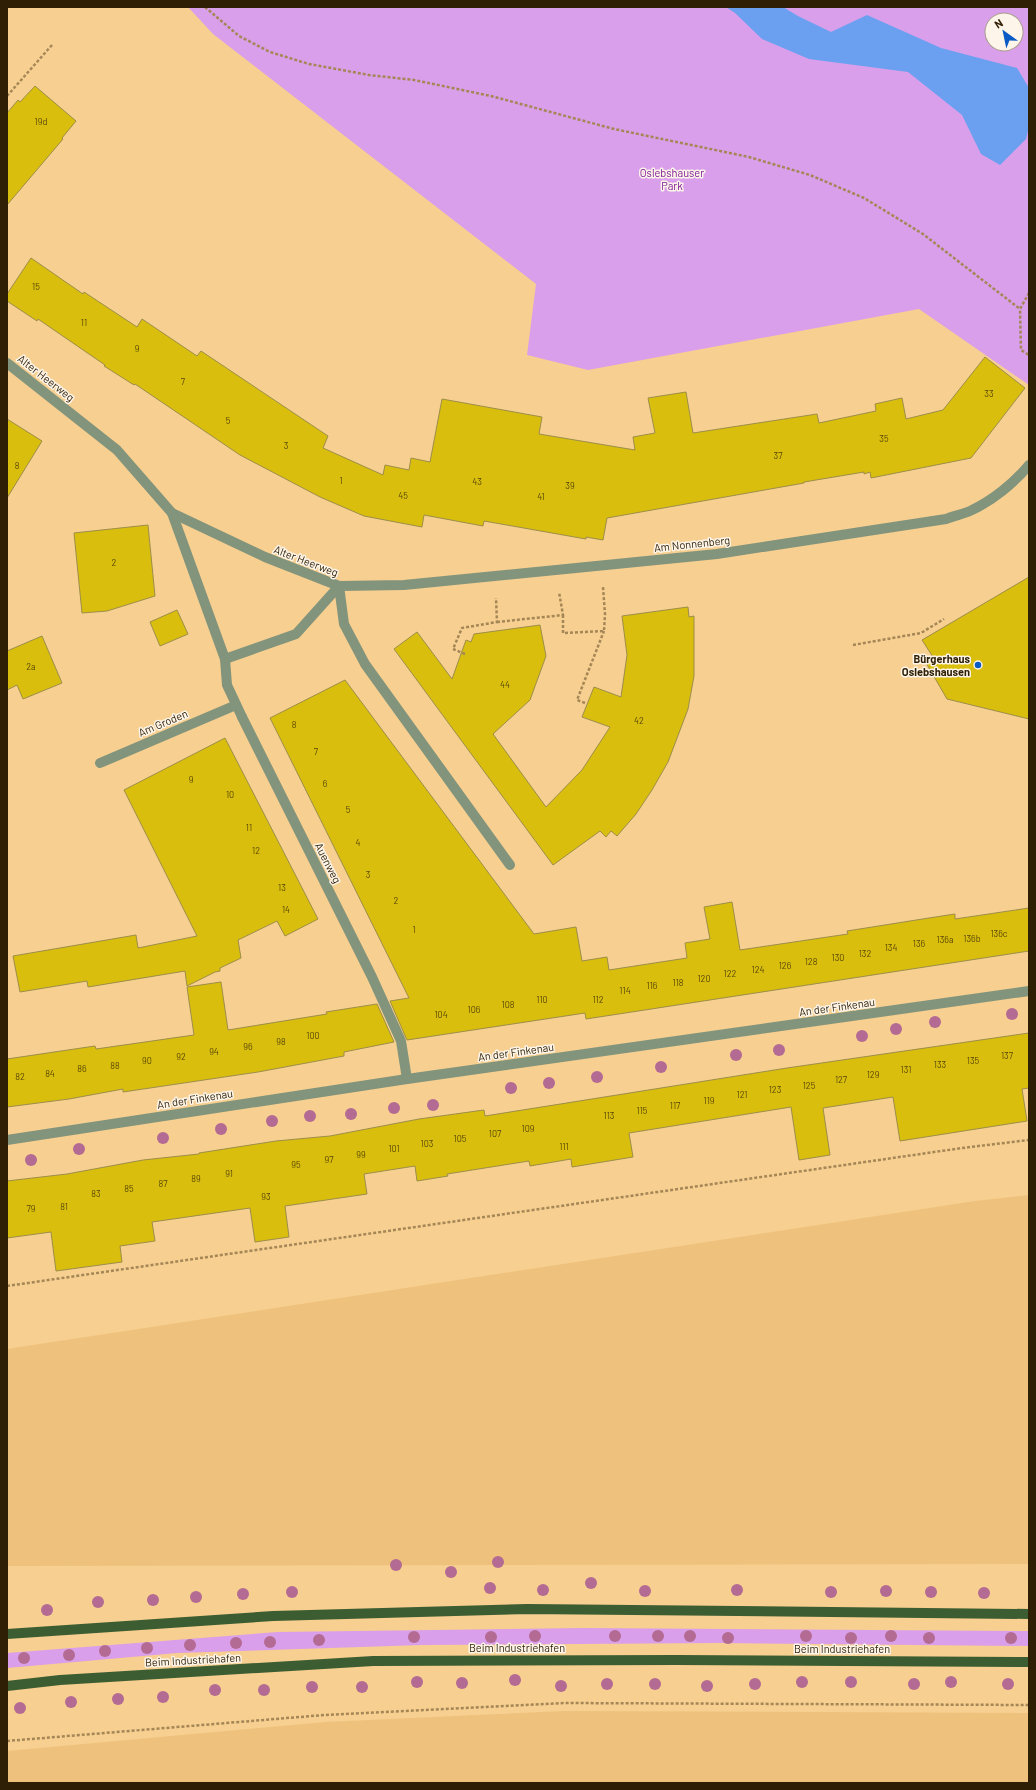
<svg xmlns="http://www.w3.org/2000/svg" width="1036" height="1790" font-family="Barlow,sans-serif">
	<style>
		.built { fill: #eec27c }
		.green { fill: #d99fea; fill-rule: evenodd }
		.water { fill: #6ba0f0 }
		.building { fill: #d9be0d; stroke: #9c8e49 }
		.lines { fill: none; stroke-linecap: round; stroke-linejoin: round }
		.path { stroke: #a58757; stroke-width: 2.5; stroke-dasharray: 3 2; stroke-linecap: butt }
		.service { stroke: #82947c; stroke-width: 10 }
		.minor { stroke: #82947c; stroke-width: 10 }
		.primary { stroke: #3c5d32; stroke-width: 10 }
		.tree { fill: #b46b93 }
		.poi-dot { fill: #085bc5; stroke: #fdf5e9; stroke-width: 1.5 }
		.labels { text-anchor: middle; stroke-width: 3; stroke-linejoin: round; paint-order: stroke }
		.number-label { font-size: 9px; fill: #594707 }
		.park-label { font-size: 11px; fill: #7d1995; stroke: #fdf5e9 }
		.street-label { font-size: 11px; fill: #2e1f05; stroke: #fdf5e9 }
		.poi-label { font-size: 11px; font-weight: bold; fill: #2e1f05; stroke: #fdf5e9; text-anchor: end }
	</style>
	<rect width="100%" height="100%" fill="#f7cf90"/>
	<g class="built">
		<path d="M 1029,1195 L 1029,1564 L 7,1566 L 7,1349 L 975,1201 Z"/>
		<path d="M 565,1711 L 1029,1713 L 1029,1783 L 7,1783 L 7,1751 L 326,1722 Z"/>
	</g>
	<g class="green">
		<path d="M 188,7 L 1029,7 L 1029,385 L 919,309 L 588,370 L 527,355 L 536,284 L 213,34 ZM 992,20 L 1016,20 L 1016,44 L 992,44 Z"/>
		<path d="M 583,1628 L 1029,1631 L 1029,1646 L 718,1643 L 422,1645 L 177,1653 L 7,1668 L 7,1653 L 278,1632 Z"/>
	</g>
	<path class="water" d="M 726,7 L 783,7 L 798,16 L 831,32 L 867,15 L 941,48 L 1017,68 L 1029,88 L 1029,127 L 1026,139 L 1000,165 L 981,154 L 962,115 L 908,72 L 809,59 L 762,39 L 735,13 Z"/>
	<g class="building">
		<path d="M 35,86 L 76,121 L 62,138 L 63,139 L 7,205 L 7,113 L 18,100 L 20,102 Z"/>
		<path d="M 31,258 L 83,294 L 84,292 L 137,327 L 142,319 L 197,356 L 201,351 L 328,436 L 323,448 L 383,475 L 385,465 L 409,470 L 411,458 L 430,462 L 442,399 L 542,417 L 539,434 L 635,450 L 633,437 L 655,433 L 648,398 L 686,392 L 693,433 L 817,414 L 819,423 L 876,411 L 875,404 L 902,398 L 906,419 L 943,410 L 985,357 L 1025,388 L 971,458 L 871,478 L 870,472 L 864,474 L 864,472 L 804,482 L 804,483 L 607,518 L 603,540 L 586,537 L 586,539 L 484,521 L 483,526 L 424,515 L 422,527 L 364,516 L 320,497 L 240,455 L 135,384 L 134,385 L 104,366 L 105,365 L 38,319 L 37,321 L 7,301 L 7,294 Z"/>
		<path d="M 7,419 L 42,441 L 7,498 Z"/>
		<path d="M 148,525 L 155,596 L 107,611 L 82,613 L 74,533 Z"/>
		<path d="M 1029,577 L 1029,719 L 947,699 L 925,661 L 933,657 L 922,640 Z"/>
		<path d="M 688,607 L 689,617 L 694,616 L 694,676 L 688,709 L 668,762 L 652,790 L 636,814 L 617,836 L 611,831 L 606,837 L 600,831 L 553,865 L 394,649 L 417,632 L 452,679 L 466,640 L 471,642 L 474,634 L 540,625 L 546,656 L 530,700 L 493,734 L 546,807 L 582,770 L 610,727 L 582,717 L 594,687 L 621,697 L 627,655 L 622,616 Z"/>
		<path d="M 177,610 L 188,634 L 160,646 L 150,622 Z"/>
		<path d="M 42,636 L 62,683 L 23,699 L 17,685 L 7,690 L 7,651 Z"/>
		<path d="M 345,680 L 534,934 L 576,927 L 582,961 L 607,957 L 609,970 L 687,958 L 685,943 L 710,939 L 704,907 L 732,902 L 740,950 L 848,934 L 847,931 L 929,918 L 955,914 L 955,919 L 1029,908 L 1029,951 L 586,1019 L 585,1013 L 407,1040 L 390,1001 L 409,998 L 270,718 Z"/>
		<path d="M 225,738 L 318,919 L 285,936 L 277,921 L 238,940 L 241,958 L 220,968 L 220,971 L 215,972 L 187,986 L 185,971 L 88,987 L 87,981 L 20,992 L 13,956 L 136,935 L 138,948 L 197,936 L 124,790 Z"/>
		<path d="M 221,982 L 228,1030 L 327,1014 L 326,1012 L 377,1004 L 394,1042 L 344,1052 L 344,1056 L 258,1072 L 123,1092 L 123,1089 L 69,1099 L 7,1107 L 7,1059 L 95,1046 L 96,1049 L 194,1035 L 187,987 Z"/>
		<path d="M 1029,1033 L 1029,1088 L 1022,1089 L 1027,1121 L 900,1141 L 893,1097 L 823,1108 L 830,1155 L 799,1160 L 791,1107 L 629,1133 L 633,1157 L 572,1167 L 571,1159 L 530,1166 L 529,1161 L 447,1174 L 448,1176 L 417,1181 L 415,1166 L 364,1174 L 367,1194 L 285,1206 L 289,1237 L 255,1242 L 250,1208 L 152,1222 L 155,1241 L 120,1246 L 122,1262 L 56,1271 L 51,1232 L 7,1238 L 7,1181 L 67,1174 L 143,1160 L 199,1154 L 199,1153 L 276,1141 L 330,1136 L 419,1119 L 484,1110 L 485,1116 L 787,1068 Z"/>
	</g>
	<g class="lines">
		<g class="path">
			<path d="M 205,7 L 239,36 L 270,52 L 309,64 L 369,75 L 414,80 L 491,96 L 614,129 L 749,157 L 810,175 L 864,198 L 923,234 L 1020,309"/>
			<path d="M 7,96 L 52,45"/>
			<path d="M 1029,293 L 1020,309 L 1021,350 L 1029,355"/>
			<path d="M 563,615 L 563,633 L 604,631 L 605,614 L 603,587"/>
			<path d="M 497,622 L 563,615 L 559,592"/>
			<path d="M 853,645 L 921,633 L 944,619"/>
			<path d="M 465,654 L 453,649 L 462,628 L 497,622 L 496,598"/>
			<path d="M 585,703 L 577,700 L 604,631"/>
			<path d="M 7,1286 L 962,1148 L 1029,1140"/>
			<path d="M 7,1741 L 324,1715 L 564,1703 L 1029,1705"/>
		</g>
		<g class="service">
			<path d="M 339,586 L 344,624 L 365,664 L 510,865"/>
			<path d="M 242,717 L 372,977 L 401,1041 L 407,1079"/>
			<path d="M 100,763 L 236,705"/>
		</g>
		<g class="minor">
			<path d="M 7,363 L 117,450 L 172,513 L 265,557 L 339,586 L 404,585 L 717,554 L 946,519 C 954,516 963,514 970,511 C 992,501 1014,483 1029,465"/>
			<path d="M 172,513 L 225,659 L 227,685 L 242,717"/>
			<path d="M 225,659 L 296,634 L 339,586"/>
			<path d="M 7,1140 L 407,1079 L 1029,991"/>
		</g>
		<g class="primary">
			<path d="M 7,1634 L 273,1616 L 527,1609 L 1029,1614"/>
			<path d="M 7,1686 L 60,1680 L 373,1661 L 677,1660 L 1029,1662"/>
		</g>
	</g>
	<g class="tree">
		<circle cx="1012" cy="1014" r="6"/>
		<circle cx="935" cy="1022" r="6"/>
		<circle cx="896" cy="1029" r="6"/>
		<circle cx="862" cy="1036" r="6"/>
		<circle cx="779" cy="1050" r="6"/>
		<circle cx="736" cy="1055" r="6"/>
		<circle cx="661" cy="1067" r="6"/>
		<circle cx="597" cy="1077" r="6"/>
		<circle cx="549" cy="1083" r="6"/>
		<circle cx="511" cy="1088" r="6"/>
		<circle cx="433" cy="1105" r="6"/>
		<circle cx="394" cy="1108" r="6"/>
		<circle cx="351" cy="1114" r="6"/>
		<circle cx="310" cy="1116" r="6"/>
		<circle cx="272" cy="1121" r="6"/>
		<circle cx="221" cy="1129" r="6"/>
		<circle cx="163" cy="1138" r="6"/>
		<circle cx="79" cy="1149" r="6"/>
		<circle cx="31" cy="1160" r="6"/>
		<circle cx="498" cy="1562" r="6"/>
		<circle cx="396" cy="1565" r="6"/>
		<circle cx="451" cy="1572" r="6"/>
		<circle cx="591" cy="1583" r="6"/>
		<circle cx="490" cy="1588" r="6"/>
		<circle cx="543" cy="1590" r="6"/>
		<circle cx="737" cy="1590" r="6"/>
		<circle cx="645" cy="1591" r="6"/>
		<circle cx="886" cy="1591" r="6"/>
		<circle cx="292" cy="1592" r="6"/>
		<circle cx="831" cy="1592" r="6"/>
		<circle cx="931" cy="1592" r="6"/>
		<circle cx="984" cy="1593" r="6"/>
		<circle cx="243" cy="1594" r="6"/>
		<circle cx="196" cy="1597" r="6"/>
		<circle cx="153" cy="1600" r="6"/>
		<circle cx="98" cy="1602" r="6"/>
		<circle cx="47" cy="1610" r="6"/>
		<circle cx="535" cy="1636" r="6"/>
		<circle cx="615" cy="1636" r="6"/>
		<circle cx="658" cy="1636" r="6"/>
		<circle cx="690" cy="1636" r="6"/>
		<circle cx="806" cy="1636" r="6"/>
		<circle cx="891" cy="1636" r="6"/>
		<circle cx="414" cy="1637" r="6"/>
		<circle cx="491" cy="1637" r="6"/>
		<circle cx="728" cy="1638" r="6"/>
		<circle cx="851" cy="1638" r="6"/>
		<circle cx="929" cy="1638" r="6"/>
		<circle cx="1011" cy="1638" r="6"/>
		<circle cx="319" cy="1640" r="6"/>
		<circle cx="270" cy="1642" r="6"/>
		<circle cx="236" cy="1643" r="6"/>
		<circle cx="190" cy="1645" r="6"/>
		<circle cx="147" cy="1648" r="6"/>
		<circle cx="105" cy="1651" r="6"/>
		<circle cx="69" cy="1655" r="6"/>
		<circle cx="24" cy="1658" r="6"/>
		<circle cx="515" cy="1680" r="6"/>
		<circle cx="417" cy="1682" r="6"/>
		<circle cx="802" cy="1682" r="6"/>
		<circle cx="851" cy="1682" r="6"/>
		<circle cx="951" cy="1682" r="6"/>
		<circle cx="462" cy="1683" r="6"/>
		<circle cx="607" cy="1684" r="6"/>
		<circle cx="655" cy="1684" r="6"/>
		<circle cx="755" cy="1684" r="6"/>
		<circle cx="914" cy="1684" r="6"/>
		<circle cx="1008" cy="1684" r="6"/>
		<circle cx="561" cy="1686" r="6"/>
		<circle cx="707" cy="1686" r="6"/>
		<circle cx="312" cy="1687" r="6"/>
		<circle cx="362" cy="1687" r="6"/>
		<circle cx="215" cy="1690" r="6"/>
		<circle cx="264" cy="1690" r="6"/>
		<circle cx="163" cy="1697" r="6"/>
		<circle cx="118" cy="1699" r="6"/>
		<circle cx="71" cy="1702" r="6"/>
		<circle cx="20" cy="1708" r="6"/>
	</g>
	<circle class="poi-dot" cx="978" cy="665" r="4"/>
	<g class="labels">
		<g class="number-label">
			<text x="41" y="125">19d</text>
			<text x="36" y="290">15</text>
			<text x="84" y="326">11</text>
			<text x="137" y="352">9</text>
			<text x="183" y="385">7</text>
			<text x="989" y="397">33</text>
			<text x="228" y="424">5</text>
			<text x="884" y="442">35</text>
			<text x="286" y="449">3</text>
			<text x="778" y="459">37</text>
			<text x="17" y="469">8</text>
			<text x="341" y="484">1</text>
			<text x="477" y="485">43</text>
			<text x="570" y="489">39</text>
			<text x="403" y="499">45</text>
			<text x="541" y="500">41</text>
			<text x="114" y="566">2</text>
			<text x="31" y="670">2a</text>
			<text x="505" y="688">44</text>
			<text x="639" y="724">42</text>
			<text x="294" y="728">8</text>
			<text x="316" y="755">7</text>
			<text x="191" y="783">9</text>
			<text x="325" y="787">6</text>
			<text x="230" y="798">10</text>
			<text x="348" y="813">5</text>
			<text x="249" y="831">11</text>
			<text x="358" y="846">4</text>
			<text x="256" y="854">12</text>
			<text x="368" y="878">3</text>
			<text x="282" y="891">13</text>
			<text x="396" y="904">2</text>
			<text x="286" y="913">14</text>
			<text x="414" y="933">1</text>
			<text x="999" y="937">136c</text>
			<text x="972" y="942">136b</text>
			<text x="945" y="943">136a</text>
			<text x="919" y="947">136</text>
			<text x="891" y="951">134</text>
			<text x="865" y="957">132</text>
			<text x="838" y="961">130</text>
			<text x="811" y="965">128</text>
			<text x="785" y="969">126</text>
			<text x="758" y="973">124</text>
			<text x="730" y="977">122</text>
			<text x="704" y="982">120</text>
			<text x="678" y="986">118</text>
			<text x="652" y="989">116</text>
			<text x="625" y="994">114</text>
			<text x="542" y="1003">110</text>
			<text x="598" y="1003">112</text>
			<text x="508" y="1008">108</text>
			<text x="474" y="1013">106</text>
			<text x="441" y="1018">104</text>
			<text x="313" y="1039">100</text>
			<text x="281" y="1045">98</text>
			<text x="248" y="1050">96</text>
			<text x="214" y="1055">94</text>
			<text x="1007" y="1059">137</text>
			<text x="181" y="1060">92</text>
			<text x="147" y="1064">90</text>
			<text x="973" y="1064">135</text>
			<text x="940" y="1068">133</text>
			<text x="115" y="1069">88</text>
			<text x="82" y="1072">86</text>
			<text x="906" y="1073">131</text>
			<text x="50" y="1077">84</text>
			<text x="873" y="1078">129</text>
			<text x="20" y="1080">82</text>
			<text x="841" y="1083">127</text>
			<text x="809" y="1089">125</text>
			<text x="775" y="1093">123</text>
			<text x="742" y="1098">121</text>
			<text x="709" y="1104">119</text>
			<text x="675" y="1109">117</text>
			<text x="642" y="1114">115</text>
			<text x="609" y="1119">113</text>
			<text x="528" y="1132">109</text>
			<text x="495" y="1137">107</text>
			<text x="460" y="1142">105</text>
			<text x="427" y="1147">103</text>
			<text x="564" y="1150">111</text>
			<text x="394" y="1152">101</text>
			<text x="361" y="1158">99</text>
			<text x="329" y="1163">97</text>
			<text x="296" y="1168">95</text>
			<text x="229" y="1177">91</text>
			<text x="196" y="1182">89</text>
			<text x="163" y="1187">87</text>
			<text x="129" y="1192">85</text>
			<text x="96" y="1197">83</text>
			<text x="266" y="1200">93</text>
			<text x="64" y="1210">81</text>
			<text x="31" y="1212">79</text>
		</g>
		<g class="park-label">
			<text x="672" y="177">Oslebshauser<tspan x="672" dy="13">Park</tspan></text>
		</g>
		<g class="street-label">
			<text transform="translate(46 378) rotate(38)" y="4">Alter Heerweg</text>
			<text transform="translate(692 544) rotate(-6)" y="4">Am Nonnenberg</text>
			<text transform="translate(306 561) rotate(21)" y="4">Alter Heerweg</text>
			<text transform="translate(163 723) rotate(-23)" y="4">Am Groden</text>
			<text transform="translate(328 863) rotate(63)" y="4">Auenweg</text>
			<text transform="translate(837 1007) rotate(-8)" y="4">An der Finkenau</text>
			<text transform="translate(516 1052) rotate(-8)" y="4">An der Finkenau</text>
			<text transform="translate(195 1099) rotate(-9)" y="4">An der Finkenau</text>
			<text x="517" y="1652">Beim Industriehafen</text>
			<text x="842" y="1653">Beim Industriehafen</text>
			<text transform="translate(193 1660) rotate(-3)" y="4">Beim Industriehafen</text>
		</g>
		<g class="poi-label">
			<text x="970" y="663">Bürgerhaus<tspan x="970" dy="13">Oslebshausen</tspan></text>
		</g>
	</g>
	<rect width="1036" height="1790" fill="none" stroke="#2e1f05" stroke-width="16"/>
	<g transform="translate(1004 32) rotate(327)"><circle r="19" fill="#fdf5e9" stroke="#aa9f8e"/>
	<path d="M0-3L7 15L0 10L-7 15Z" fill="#085bc5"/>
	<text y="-6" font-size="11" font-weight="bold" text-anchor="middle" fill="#2e1f05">N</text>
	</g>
</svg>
